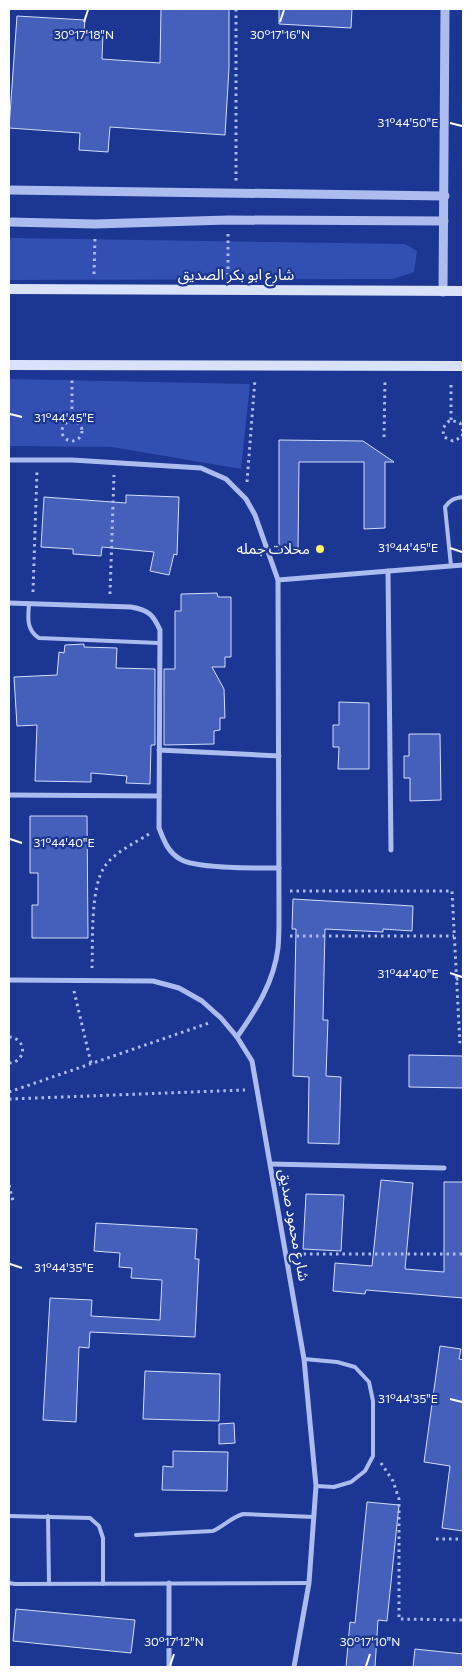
<svg xmlns="http://www.w3.org/2000/svg" width="472" height="1676" font-family="Commissioner,'Noto Sans Arabic',sans-serif">
	<style>
		.green { fill: #3250b2 }
		.building { fill: #4460ba; stroke: #d3ddfb }
		.lines { fill: none; stroke-linecap: round; stroke-linejoin: round }
		.path { stroke: #adbcef; stroke-width: 3; stroke-dasharray: 2.5 4; stroke-linecap: butt }
		.service { stroke: #adbcef; stroke-width: 4 }
		.minor { stroke: #adbcef; stroke-width: 5 }
		.tertiary { stroke: #adbcef; stroke-width: 9 }
		.secondary { stroke: #dae1fb; stroke-width: 10 }
		.ticks { fill: none; stroke: #fff; stroke-width: 2 }
		.poi-dot { fill: #fff46b; stroke: #1b3693; stroke-width: 2 }
		.labels { text-anchor: middle; stroke-width: 4.5; stroke-linejoin: round; paint-order: stroke }
		.street-label { font-size: 15px; fill: #fff; stroke: #1b3693 }
		.poi-label { font-size: 15px; fill: #fff; stroke: #1b3693; text-anchor: end }
		.ticks-label { font-size: 12px; text-anchor: middle; fill: #fff; stroke: #1b3693; stroke-width: 4.5; stroke-linejoin: round; paint-order: stroke }
	</style>
	<rect width="100%" height="100%" fill="#1b3693"/>
	<g class="green">
		<path d="M 9,238 L 405,244 L 417,251 L 414,272 L 393,279 L 9,280 Z"/>
		<path d="M 9,379 L 250,384 L 241,469 L 112,447 L 9,446 Z"/>
	</g>
	<g class="building">
		<path d="M 161,9 L 229,9 L 229,68 L 225,135 L 110,127 L 108,152 L 79,150 L 80,133 L 9,128 L 17,16 L 85,20 L 84,32 L 103,33 L 102,59 L 160,63 Z"/>
		<path d="M 279,9 L 352,9 L 351,28 L 279,24 Z"/>
		<path d="M 279,440 L 363,441 L 394,462 L 385,462 L 385,528 L 364,529 L 364,462 L 299,462 L 298,553 L 279,553 Z"/>
		<path d="M 126,495 L 179,497 L 177,555 L 174,554 L 169,575 L 150,571 L 154,552 L 102,547 L 101,556 L 73,554 L 73,549 L 41,547 L 44,497 L 126,503 Z"/>
		<path d="M 217,593 L 218,597 L 231,597 L 231,657 L 225,657 L 225,667 L 212,667 L 224,689 L 225,718 L 220,718 L 220,730 L 214,731 L 214,744 L 164,745 L 164,669 L 175,669 L 175,611 L 181,611 L 181,594 Z"/>
		<path d="M 84,644 L 84,647 L 117,648 L 116,668 L 155,669 L 155,745 L 151,745 L 150,784 L 126,783 L 127,776 L 91,773 L 91,782 L 35,781 L 37,725 L 17,726 L 14,677 L 57,675 L 59,652 L 64,653 L 65,645 Z"/>
		<path d="M 339,702 L 369,703 L 369,769 L 338,769 L 339,747 L 333,747 L 333,725 L 339,725 Z"/>
		<path d="M 409,734 L 440,734 L 441,800 L 410,801 L 410,778 L 404,778 L 404,756 L 409,756 Z"/>
		<path d="M 30,816 L 87,816 L 88,938 L 32,938 L 32,905 L 38,905 L 38,873 L 30,873 Z"/>
		<path d="M 293,899 L 413,906 L 412,931 L 383,929 L 383,932 L 325,929 L 323,1020 L 328,1020 L 326,1076 L 341,1077 L 339,1144 L 308,1143 L 309,1077 L 293,1076 L 296,929 L 292,929 Z"/>
		<path d="M 409,1055 L 463,1056 L 463,1088 L 409,1087 Z"/>
		<path d="M 381,1180 L 413,1183 L 405,1269 L 444,1272 L 444,1182 L 463,1182 L 463,1298 L 366,1290 L 365,1294 L 333,1291 L 335,1263 L 372,1266 Z"/>
		<path d="M 306,1194 L 344,1195 L 341,1251 L 303,1249 Z"/>
		<path d="M 96,1223 L 197,1229 L 195,1259 L 199,1259 L 195,1337 L 90,1332 L 89,1348 L 79,1347 L 76,1422 L 43,1420 L 50,1298 L 92,1300 L 91,1316 L 160,1320 L 162,1280 L 131,1278 L 132,1268 L 119,1267 L 120,1253 L 94,1251 Z"/>
		<path d="M 440,1346 L 461,1349 L 459,1359 L 463,1360 L 463,1531 L 442,1528 L 450,1466 L 424,1462 Z"/>
		<path d="M 145,1371 L 220,1374 L 219,1421 L 143,1419 Z"/>
		<path d="M 234,1423 L 235,1443 L 219,1444 L 219,1424 Z"/>
		<path d="M 173,1451 L 228,1452 L 227,1491 L 162,1490 L 163,1466 L 173,1467 Z"/>
		<path d="M 367,1502 L 399,1505 L 387,1621 L 378,1620 L 375,1667 L 346,1667 L 350,1622 L 355,1623 Z"/>
		<path d="M 16,1609 L 135,1620 L 131,1653 L 13,1641 Z"/>
		<path d="M 415,1649 L 463,1654 L 463,1667 L 413,1667 Z"/>
	</g>
	<g class="lines">
		<g class="path">
			<path d="M 236,9 L 236,181"/>
			<path d="M 228,234 L 228,275"/>
			<path d="M 94,274 L 95,238"/>
			<path d="M 451,420 L 451,381"/>
			<circle cx="72" cy="431" r="10"/>
			<path d="M 72,422 L 72,378"/>
			<path d="M 463,431 L 460,423 L 451,420 C 444,424 442,429 444,437 L 453,441 L 462,437 L 463,433"/>
			<path d="M 384,437 L 385,380"/>
			<path d="M 247,482 L 255,379"/>
			<path d="M 33,592 L 37,471"/>
			<path d="M 110,594 L 114,475"/>
			<path d="M 290,891 L 452,891 L 460,1045"/>
			<path d="M 290,936 L 454,936"/>
			<path d="M 92,968 C 93,941 90,887 105,866 C 115,852 135,843 149,834"/>
			<path d="M 456,979 L 463,979"/>
			<path d="M 74,991 L 91,1063"/>
			<path d="M 9,1037 C 27,1038 27,1062 9,1063"/>
			<path d="M 9,1092 L 209,1023"/>
			<path d="M 9,1099 L 245,1090"/>
			<path d="M 9,1185 L 13,1201"/>
			<path d="M 297,1254 L 463,1254"/>
			<path d="M 381,1463 L 393,1481 L 399,1499 L 399,1619 L 463,1620"/>
			<path d="M 436,1539 L 463,1539"/>
		</g>
		<g class="service">
			<path d="M 451,566 L 445,507 C 450,500 454,498 463,497"/>
			<path d="M 29,604 C 28,617 26,630 39,638 L 159,643"/>
			<path d="M 304,1359 L 337,1362 L 355,1367 L 369,1382 L 373,1401 L 373,1456 L 365,1471 L 351,1482 L 334,1487 L 316,1486"/>
			<path d="M 9,1516 L 90,1518 L 99,1526 L 103,1538 L 103,1584"/>
			<path d="M 48,1516 L 49,1584"/>
			<path d="M 136,1535 L 213,1531 C 224,1526 232,1517 243,1514 L 314,1517"/>
			<path d="M 9,1583 L 15,1584 L 309,1583"/>
		</g>
		<g class="minor">
			<path d="M 9,460 L 72,460 L 201,468 L 226,479 L 246,499 L 255,515 L 278,580 L 279,917 C 279,927 279,938 278,948 C 274,982 256,1010 237,1037"/>
			<path d="M 388,571 L 391,850"/>
			<path d="M 278,580 L 463,565"/>
			<path d="M 9,603 L 131,607 C 148,610 153,614 160,630 L 159,828 C 164,841 168,852 180,859 C 195,869 258,868 279,868"/>
			<path d="M 159,750 L 279,756"/>
			<path d="M 9,795 L 159,796"/>
			<path d="M 9,980 L 153,981 L 179,988 L 202,1001 L 221,1018 L 237,1037 L 252,1061 L 304,1359 L 316,1486 L 309,1583 L 294,1667"/>
			<path d="M 271,1164 L 444,1168"/>
			<path d="M 169,1667 L 169,1583"/>
		</g>
		<g class="tertiary">
			<path d="M 9,190 L 445,196"/>
			<path d="M 9,222 L 95,224 L 228,220 L 444,221"/>
			<path d="M 443,292 L 445,9"/>
		</g>
		<g class="secondary">
			<path d="M 9,289 L 463,291"/>
			<path d="M 9,365 L 463,366"/>
		</g>
	</g>
	<path class="ticks" d="M 84,22 L 88,10M 280,22 L 284,10M 450,123 L 462,126M 10,414 L 22,417M 450,548 L 462,552M 10,839 L 22,843M 450,973 L 462,977M 10,1264 L 22,1268M 450,1399 L 462,1402M 170,1666 L 174,1654M 366,1666 L 370,1654"/>
	<circle class="poi-dot" cx="320" cy="549" r="5"/>
	<g class="labels">
		<g class="street-label">
			<text x="236" y="280">شارع ابو بكر الصديق</text>
			<text transform="translate(294 1225) rotate(80)" y="5">شارع محمود صديق</text>
		</g>
		<g class="poi-label">
			<text x="310" y="554">محلات جمله</text>
		</g>
	</g>
	<g class="ticks-label">
		<text x="84" y="39">30°17'18"N</text>
		<text x="280" y="39">30°17'16"N</text>
		<text x="408" y="127">31°44'50"E</text>
		<text x="64" y="422">31°44'45"E</text>
		<text x="408" y="552">31°44'45"E</text>
		<text x="64" y="847">31°44'40"E</text>
		<text x="408" y="978">31°44'40"E</text>
		<text x="64" y="1272">31°44'35"E</text>
		<text x="408" y="1403">31°44'35"E</text>
		<text x="174" y="1646">30°17'12"N</text>
		<text x="370" y="1646">30°17'10"N</text>
	</g>
	<rect width="472" height="1676" fill="none" stroke="#ffffff" stroke-width="20"/>
</svg>
